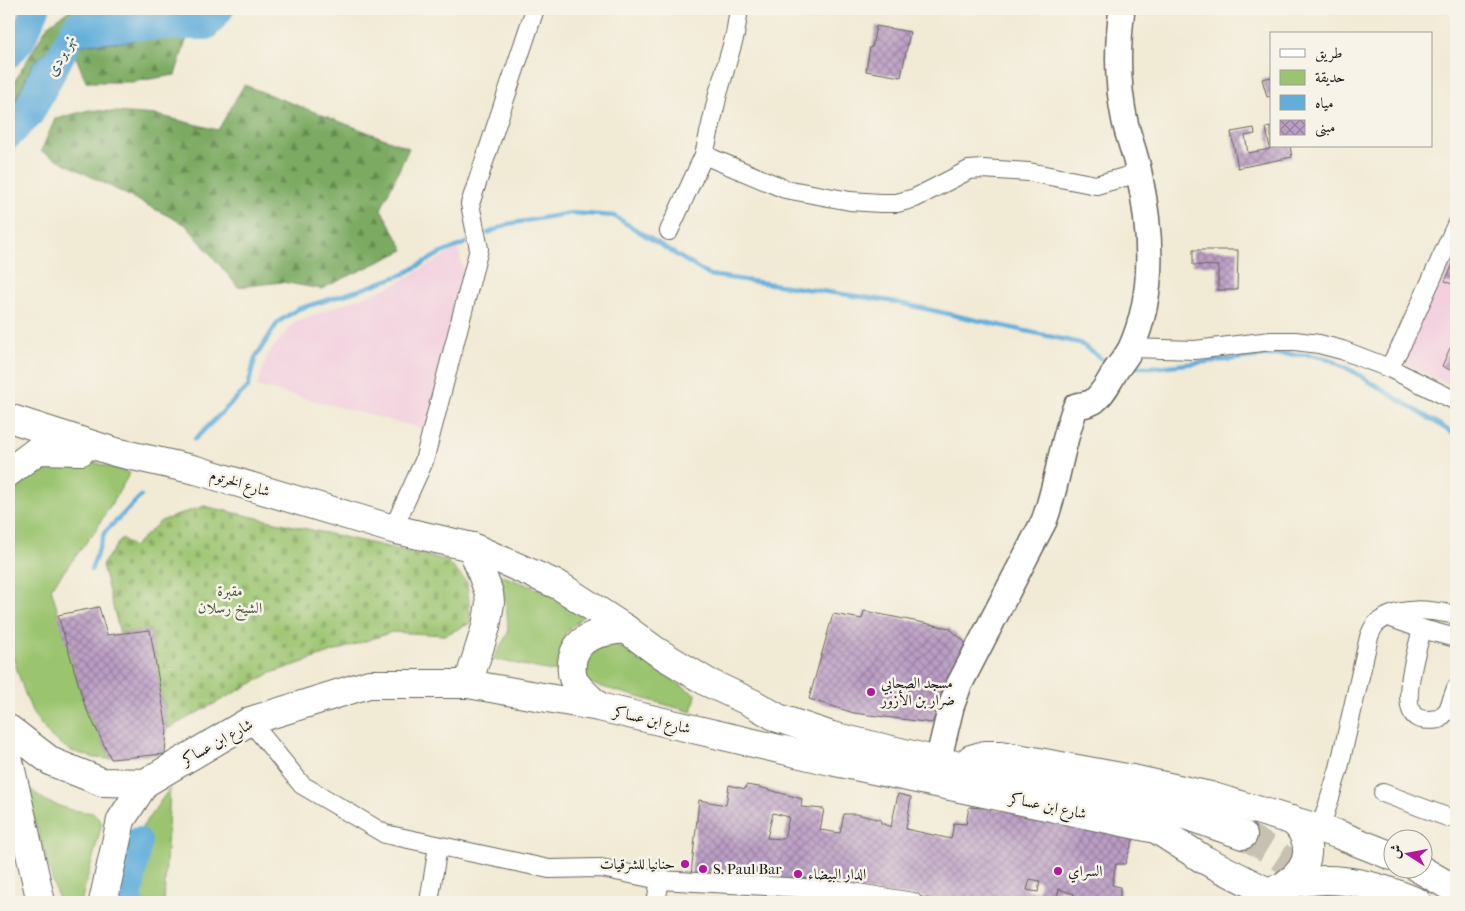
<svg xmlns="http://www.w3.org/2000/svg" width="1465" height="911" font-family="'IM FELL French Canon',Amiri,serif">
	<style>
		.built { fill: #f3cfdf }
		.forest { fill: url(#forest-firs); stroke: #4c633f }
		.cemetery { fill: url(#cemetery-stones); stroke: #5c7046 }
		.park { fill: #9bc470; stroke: #5c7046 }
		.water { fill: #62aedb; stroke: #3f657c }
		.lines { fill: none; stroke-linecap: round; stroke-linejoin: round }
		.stream { stroke: #62aedb; stroke-width: 4.5 }
		.river { stroke: #62aedb; stroke-width: 28 }
		.building { fill: url(#building-cross-hatch); fill-rule: evenodd }
		.primary-tunnel { stroke: #c6c1b0; stroke-width: 28; stroke-dasharray: 28 14; stroke-linecap: butt }
		.street-casing { stroke: #67645d; stroke-width: 20 }
		.secondary-casing { stroke: #67645d; stroke-width: 28 }
		.primary-casing { stroke: #67645d; stroke-width: 30 }
		.street { stroke: #fff; stroke-width: 18 }
		.secondary { stroke: #fff; stroke-width: 25 }
		.primary { stroke: #fff; stroke-width: 28 }
		.poi-dot { fill: #b5179e; stroke: #f7f3e8; stroke-width: 2 }
		.labels { text-anchor: middle; stroke-width: 5; stroke-linejoin: round; paint-order: stroke }
		.street-label { font-size: 15px; fill: #1c1c1c; stroke: #f7f3e8 }
		.park-label { font-size: 15px; fill: #485739; stroke: #f7f3e8 }
		.poi-label { font-size: 15px; fill: #1c1c1c; stroke: #f7f3e8; text-anchor: start }
		.water-label { font-size: 16px; font-style: italic; fill: #385668; stroke: #f7f3e8 }
	</style>
	<defs>
		<pattern id="forest-firs" width="22" height="20" patternUnits="userSpaceOnUse" patternTransform="scale(1.25)"><rect width="22" height="20" fill="#7caa62"/><path d="M5 1l3.5 6h-7zM16 11l3.5 6h-7z" fill="#658a50"/></pattern>
		<pattern id="cemetery-stones" width="16" height="16" patternUnits="userSpaceOnUse" patternTransform="scale(1.25)"><rect width="16" height="16" fill="#9bc470"/><path d="M2 7V4a2 2 0 0 1 4 0v3zM10 15v-3a2 2 0 0 1 4 0v3z" fill="#85a860"/></pattern>
		<pattern id="building-cross-hatch" width="8" height="8" patternUnits="userSpaceOnUse" patternTransform="scale(1.25)"><rect width="8" height="8" fill="#bb9ec5"/><path d="M0 0l8 8M0 8l8-8" fill="none" stroke="#97809f"/></pattern>
	</defs>
	<rect width="100%" height="100%" fill="#f7f3e8"/>
	<filter id="ink" filterUnits="userSpaceOnUse"><feTurbulence type="fractalNoise" baseFrequency=".02" numOctaves="2"/><feDisplacementMap in="SourceGraphic" scale="10" xChannelSelector="R" yChannelSelector="G"/><feConvolveMatrix kernelMatrix="1 2 1 2 8 2 1 2 1" color-interpolation-filters="sRGB"/></filter>
	<filter id="wash" filterUnits="userSpaceOnUse"><feTurbulence type="fractalNoise" baseFrequency=".0096" numOctaves="4" result="noise"/><feDisplacementMap in="SourceGraphic" scale="20" xChannelSelector="R" yChannelSelector="G"/><feGaussianBlur stdDeviation="1.12" result="paint"/><feColorMatrix in="noise" values="0 0 0 0 0 0 0 0 0 0 0 0 0 0 0 0 0 1.4 0 .05"/><feComposite in="paint" operator="in"/></filter>
	<g filter="url(#wash)">
		<rect width="100%" height="100%" fill="#f1ead5"/>
		<g class="built">
			<path d="M 1456,246 L 1456,388 L 1401,362 Z"/>
			<path d="M 458,248 L 464,273 L 428,430 L 257,386 L 268,354 L 296,321 L 390,287 Z"/>
		</g>
		<g class="forest">
			<path d="M 71,9 L 214,9 L 186,41 L 175,75 L 132,82 L 86,82 L 76,57 L 23,105 L 9,96 L 9,91 L 48,25 Z"/>
			<path d="M 244,85 L 409,148 L 381,209 L 404,250 L 321,289 L 282,282 L 238,287 L 186,225 L 41,151 L 55,119 L 89,110 L 157,115 L 218,130 Z"/>
		</g>
		<path class="cemetery" d="M 204,506 L 446,560 L 467,582 L 471,623 L 445,635 L 392,632 L 271,673 L 167,729 L 150,630 L 120,633 L 102,565 L 122,538 L 133,547 L 161,521 Z"/>
		<g class="park">
			<path d="M 90,461 L 130,473 L 95,531 L 51,588 L 85,706 L 111,759 L 95,758 L 71,751 L 50,736 L 33,714 L 24,691 L 9,645 L 9,499 C 18,483 48,466 65,463 C 73,461 82,462 90,461 Z"/>
			<path d="M 500,575 L 591,608 L 565,634 L 560,661 L 566,674 L 493,659 L 508,633 L 507,610 Z"/>
			<path d="M 605,637 L 696,695 L 692,712 L 588,683 L 583,668 L 592,647 Z"/>
			<path d="M 24,785 L 48,802 L 71,810 L 94,813 L 102,823 L 81,902 L 59,902 Z"/>
			<path d="M 170,788 L 164,902 L 128,902 L 133,840 Z"/>
		</g>
		<path class="water" d="M 76,26 L 180,26 L 128,42 L 88,44 L 63,50 L 30,114 L 9,135 L 9,115 L 33,63 Z"/>
		<g class="lines">
			<g class="stream">
				<path d="M 488,233 L 508,224 L 571,213 L 614,216 L 709,275 L 890,301 L 1080,343 L 1107,363"/>
				<path d="M 1131,367 L 1159,367 L 1281,354 L 1311,355 L 1329,359 L 1354,372 L 1456,435"/>
				<path d="M 195,439 L 248,387 L 255,358 L 278,322 L 298,309 L 356,291 L 404,274 L 439,254 L 466,243"/>
				<path d="M 91,570 L 105,532 L 141,496"/>
			</g>
			<g class="river">
				<path d="M 9,54 L 21,41 L 36,9"/>
				<path d="M 9,135 L 30,114 L 76,26 L 206,26 L 220,9"/>
				<path d="M 128,902 L 138,841"/>
			</g>
		</g>
		<g id="blocks">
			<g class="building">
				<path d="M 876,26 L 910,32 L 901,77 L 866,71 L 870,47 L 872,47 Z"/>
				<path d="M 1271,77 L 1271,96 L 1267,97 L 1262,79 Z"/>
				<path d="M 1271,127 L 1271,146 L 1290,146 L 1292,157 L 1238,168 L 1231,132 L 1254,128 L 1255,134 L 1245,136 L 1248,153 L 1270,149 L 1266,128 Z"/>
				<path d="M 1193,250 L 1238,250 L 1237,290 L 1218,290 L 1218,266 L 1193,265 Z"/>
				<path d="M 1454,263 L 1456,264 L 1456,286 L 1445,281 Z"/>
				<path d="M 1450,348 L 1456,351 L 1456,373 L 1442,366 Z"/>
				<path d="M 99,607 L 107,635 L 150,630 L 167,729 L 165,754 L 111,759 L 85,706 L 58,615 Z"/>
				<path d="M 864,611 L 949,628 L 967,644 L 932,723 L 854,713 L 809,699 L 833,614 L 862,619 Z"/>
				<path d="M 729,785 L 745,789 L 746,785 L 759,787 L 802,799 L 801,807 L 824,809 L 820,830 L 840,833 L 844,814 L 856,814 L 881,820 L 881,823 L 891,827 L 898,794 L 911,797 L 906,829 L 951,839 L 954,823 L 966,824 L 969,807 L 1009,810 L 1134,837 L 1125,864 L 1116,864 L 1112,885 L 1120,887 L 1120,900 L 1105,899 L 1105,902 L 945,902 L 916,896 L 691,875 L 699,800 L 726,805 ZM 773,813 L 789,817 L 784,839 L 767,838 ZM 1030,879 L 1040,881 L 1038,892 L 1027,890 ZM 1059,889 L 1074,894 L 1072,901 L 1057,897 Z"/>
			</g>
		</g>
	</g>
	<g filter="url(#ink)">
		<use href="#blocks" fill-opacity="0" stroke="#67645d" stroke-width="1"/>
		<g class="lines">
			<path class="primary-tunnel" d="M 1243,835 C 1276,852 1307,873 1330,902"/>
			<defs>
				<g id="street">
					<path d="M 704,155 L 785,189 L 850,201 L 880,203 L 897,203 L 915,198 L 969,170 L 983,169 L 1029,172 L 1096,185 L 1139,173"/>
					<path d="M 669,231 L 704,155 L 718,94 L 735,35 L 739,9"/>
					<path d="M 1131,348 L 1195,350 L 1271,341 L 1295,341 L 1319,344 L 1342,350 L 1389,368 L 1456,401"/>
					<path d="M 1389,368 L 1404,340 L 1456,225"/>
					<path d="M 393,529 L 424,461 L 479,249 L 470,204 L 535,9"/>
					<path d="M 1389,617 L 1422,629 L 1456,638"/>
					<path d="M 1422,629 C 1418,646 1399,705 1416,717 C 1422,721 1432,720 1439,719 L 1448,710 L 1456,688"/>
					<path d="M 250,721 L 302,785 L 385,834 L 549,869 L 601,868 L 660,880 L 839,890 L 913,902"/>
					<path d="M 1383,793 L 1447,817 L 1456,818"/>
					<path d="M 1324,817 L 1339,768 L 1369,637 C 1371,632 1373,626 1377,623 C 1400,605 1430,610 1456,615"/>
					<path d="M 429,902 L 438,846"/>
					<path d="M 656,902 L 660,880"/>
				</g>
				<path id="secondary" d="M 938,761 L 951,707 L 959,685 L 1044,521 C 1058,484 1061,443 1076,406 C 1082,405 1090,404 1094,401 C 1104,393 1110,380 1116,370 C 1121,363 1127,356 1131,348 C 1156,293 1151,230 1139,173 C 1136,156 1129,139 1125,122 C 1117,85 1117,46 1122,9"/>
				<g id="primary">
					<path d="M 9,418 L 115,452 L 196,470 L 393,529 L 472,547 L 560,586 L 626,629 L 656,651 L 707,682 L 752,703 L 778,718 L 832,736 L 955,765 L 1182,814 L 1243,835"/>
					<path d="M 9,472 L 38,450 L 81,451"/>
					<path d="M 468,684 L 486,627 L 490,603 L 489,593 L 472,547"/>
					<path d="M 599,707 C 592,700 583,693 577,685 C 572,680 571,670 572,663 C 575,634 603,632 626,629"/>
					<path d="M 9,729 L 52,762 L 102,782 L 145,783"/>
					<path d="M 971,759 L 985,755 L 1001,755 L 1132,779 L 1210,796 L 1337,834 L 1392,856"/>
					<path d="M 9,761 L 41,902"/>
					<path d="M 1418,868 L 1456,890"/>
					<path d="M 1287,883 C 1312,867 1314,840 1292,820"/>
					<path d="M 1268,892 C 1319,870 1368,881 1417,902"/>
					<path d="M 103,902 L 121,820 L 145,783 L 250,721 L 369,684 L 468,684 L 599,707 L 831,761 L 1156,829 L 1203,859 L 1268,892 L 1282,902"/>
				</g>
			</defs>
			<use href="#street" class="street-casing"/>
			<use href="#secondary" class="secondary-casing"/>
			<use href="#primary" class="primary-casing"/>
			<use href="#street" class="street"/>
			<use href="#secondary" class="secondary"/>
			<use href="#primary" class="primary"/>
		</g>
	</g>
	<g class="poi-dot">
		<circle cx="871" cy="692" r="5"/>
		<circle cx="685" cy="864" r="5"/>
		<circle cx="703" cy="869" r="5"/>
		<circle cx="1058" cy="871" r="5"/>
		<circle cx="798" cy="874" r="5"/>
	</g>
	<g class="labels">
		<g class="street-label">
			<text transform="translate(240 483) rotate(17)" y="5">شارع الخرتوم</text>
			<text transform="translate(652 720) rotate(13)" y="5">شارع ابن عساكر</text>
			<text transform="translate(217 742) rotate(-29)" y="5">شارع ابن عساكر</text>
			<text transform="translate(1048 806) rotate(12)" y="5">شارع ابن عساكر</text>
		</g>
		<g class="park-label">
			<text x="230" y="596">مقبرة<tspan x="230" dy="17">الشيخ رسلان</tspan></text>
		</g>
		<g class="poi-label">
			<text x="881" y="688">مسجد الصحابي<tspan x="881" dy="17">ضرار بن الأزور</tspan></text>
			<text x="675" y="869" text-anchor="end">حنانيا للشرقيات</text>
			<text x="713" y="874">S. Paul Bar</text>
			<text x="1068" y="876">السراي</text>
			<text x="808" y="879">الدار البيضاء</text>
		</g>
		<g class="water-label">
			<text transform="translate(60 55) rotate(-62)" y="6">نهر بردى</text>
		</g>
	</g>
	<rect width="1465" height="911" fill="none" stroke="#f7f3e8" stroke-width="30"/>
	<rect x="1270" y="32" width="162" height="115" fill="#f7f3e8" stroke="#9f9d96"/>
	<rect x="1280" y="49" width="25" height="8" fill="#ffffff" stroke="#9f9d96"/>
	<text x="1315" y="58" font-size="15" fill="#1c1c1c">طريق</text>
	<rect x="1280" y="70" width="25" height="15" fill="#9bc470" stroke="#9f9d96"/>
	<text x="1315" y="82" font-size="15" fill="#1c1c1c">حديقة</text>
	<rect x="1280" y="95" width="25" height="15" fill="#62aedb" stroke="#9f9d96"/>
	<text x="1315" y="108" font-size="15" fill="#1c1c1c">مياه</text>
	<rect x="1280" y="120" width="25" height="15" fill="url(#building-cross-hatch)" stroke="#9f9d96"/>
	<text x="1315" y="132" font-size="15" fill="#1c1c1c">مبنى</text>
	<g transform="translate(1408 854) rotate(281)"><circle r="24" fill="#f7f3e8" stroke="#9f9d96"/>
	<path d="M0-4L9 19L0 12L-9 19Z" fill="#b5179e"/>
	<text y="-8" font-size="14" font-weight="bold" text-anchor="middle" fill="#1c1c1c">ش</text>
	</g>
</svg>
